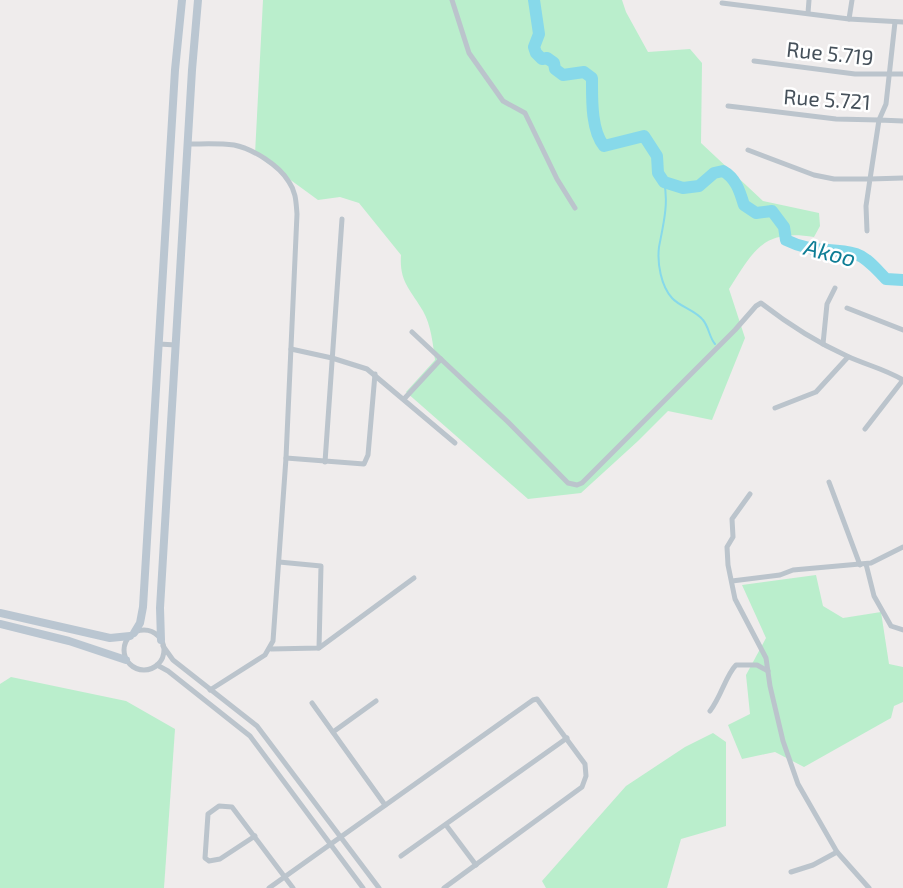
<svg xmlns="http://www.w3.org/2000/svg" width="903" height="888" font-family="'Exo 2',sans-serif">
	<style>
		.green { fill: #baeecc }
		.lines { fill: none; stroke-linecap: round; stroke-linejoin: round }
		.stream { stroke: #87d9ea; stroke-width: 2 }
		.river { stroke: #87d9ea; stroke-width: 12 }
		.street { stroke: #bbc4cc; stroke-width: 5 }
		.secondary { stroke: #bac6d1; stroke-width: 8 }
		.labels { text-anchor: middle; stroke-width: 5; stroke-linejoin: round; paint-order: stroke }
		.street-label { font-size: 21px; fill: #45505a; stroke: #fff }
		.water-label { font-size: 23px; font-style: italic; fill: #0d7d95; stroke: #fff }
	</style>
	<rect width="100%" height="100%" fill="#efecec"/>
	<g class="green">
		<path d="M 263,0 L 622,0 L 626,12 L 648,52 L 690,49 L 702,63 L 701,143 L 763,201 L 819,213 L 820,226 L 814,237 C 763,229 754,250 729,289 L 745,338 L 712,420 L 668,411 L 638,441 L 581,493 L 528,499 L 406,392 L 435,360 C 433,344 431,325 423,311 C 411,290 399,282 401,255 L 359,203 L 340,197 L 318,200 L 255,154 Z"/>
		<path d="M 816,575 L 823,606 L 843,618 L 881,612 L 889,664 L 903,667 L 903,702 L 894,706 L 891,718 L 804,767 L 775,752 L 742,759 L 728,725 L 750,714 L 746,675 L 766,638 L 742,585 Z"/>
		<path d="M 11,677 L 126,701 L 175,729 L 164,888 L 0,888 L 0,684 Z"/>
		<path d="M 713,733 L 726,742 L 726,826 L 681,839 L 667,888 L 546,888 L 542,881 L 626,786 L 685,747 Z"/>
	</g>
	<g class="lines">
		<path class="stream" d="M 664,182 C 669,203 663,226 659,247 C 657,263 661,286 672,298 C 680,307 695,310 703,320 C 709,327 709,337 715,344"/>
		<path class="river" d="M 534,0 L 539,34 L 534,47 L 536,53 L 542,59 L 547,58 L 554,63 L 555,69 L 563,75 L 584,72 L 592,78 C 592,98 591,131 604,146 L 644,136 L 657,156 L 658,173 L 664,182 L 683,188 L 699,186 L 714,173 L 723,171 C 736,178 740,192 744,205 L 756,213 L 772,211 L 784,227 L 786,240 C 814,254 830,247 856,254 C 868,258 877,270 886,279 L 903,280"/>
		<g class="street">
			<path d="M 452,0 L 469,53 L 503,101 L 525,113 L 557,179 L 575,208"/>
			<path d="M 722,3 L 849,19 L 903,22"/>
			<path d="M 808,13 L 809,0"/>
			<path d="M 849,19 L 852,0"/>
			<path d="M 754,61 L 855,74 L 903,74"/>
			<path d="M 728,106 L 836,119 L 879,120 L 886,104 L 895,22"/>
			<path d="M 189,144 C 203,144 219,143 234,145 C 253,149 279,165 289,182 C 296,192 296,202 297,214 L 286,458 L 273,641 L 265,655 L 210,690"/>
			<path d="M 748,150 L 814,175 L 834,179 L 870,179 L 879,120 L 903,121"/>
			<path d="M 867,231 L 866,206 L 870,179 L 903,178"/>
			<path d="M 847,308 L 903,330"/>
			<path d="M 412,332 L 508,422 L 568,483 L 577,485 L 582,483 L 735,330 L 756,306 L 761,303 C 788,324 816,342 847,356 C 866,365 885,369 903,380"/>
			<path d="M 159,344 L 176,345"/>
			<path d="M 823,344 L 827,304 L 835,288"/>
			<path d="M 291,349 L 332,358 L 367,369 L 455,443"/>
			<path d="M 404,399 L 441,359"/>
			<path d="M 775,408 L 816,392 L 848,357"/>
			<path d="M 865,429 L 903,380"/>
			<path d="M 286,458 L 364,464 L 368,455 L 375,374"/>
			<path d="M 325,462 L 342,219"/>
			<path d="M 829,482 L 860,565"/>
			<path d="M 750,494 L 732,519 L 733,537 L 727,547 L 728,565 L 735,599 L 766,658 L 770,686 L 783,741 L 798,784 L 837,852 L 869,888"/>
			<path d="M 279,562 L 321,566 L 319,648"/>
			<path d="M 866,564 L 874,596 L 891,626 L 903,630"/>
			<path d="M 732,581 L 780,575 L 793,570 L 871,563 L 903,547"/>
			<circle cx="144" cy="650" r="20"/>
			<path d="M 163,646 L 173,660 L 257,726 L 379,888"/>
			<path d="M 271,649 L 319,648 L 414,578"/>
			<path d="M 157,665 L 168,671 L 250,736 L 363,888"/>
			<path d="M 312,703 L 385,805"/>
			<path d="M 710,711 C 721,697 726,675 736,665 L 757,665 L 768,671"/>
			<path d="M 333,732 L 376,701"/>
			<path d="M 446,825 L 476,865"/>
			<path d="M 255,836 L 220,859 L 209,861 L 205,858 L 208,814 L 219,806 L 232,807 L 293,888"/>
			<path d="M 401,856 L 567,738"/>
			<path d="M 791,872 L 813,865 L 837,852"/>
			<path d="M 269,888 L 533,700 L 537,699 L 585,764 L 586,776 L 582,787 L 444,888"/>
		</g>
		<g class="secondary">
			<path d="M 0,613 L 110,638 L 130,636"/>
			<path d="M 0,624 L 69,641 L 126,660"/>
			<path d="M 134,633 L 140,623 L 143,607 L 175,70 L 182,0"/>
			<path d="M 161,640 L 160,608 L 192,70 L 198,0"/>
		</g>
	</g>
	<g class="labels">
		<g class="street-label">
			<text transform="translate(830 54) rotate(6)" y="7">Rue 5.719</text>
			<text transform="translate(827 100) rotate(4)" y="7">Rue 5.721</text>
		</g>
		<g class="water-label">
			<text transform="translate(830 253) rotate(14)" y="8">Akoo</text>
		</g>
	</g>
</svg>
